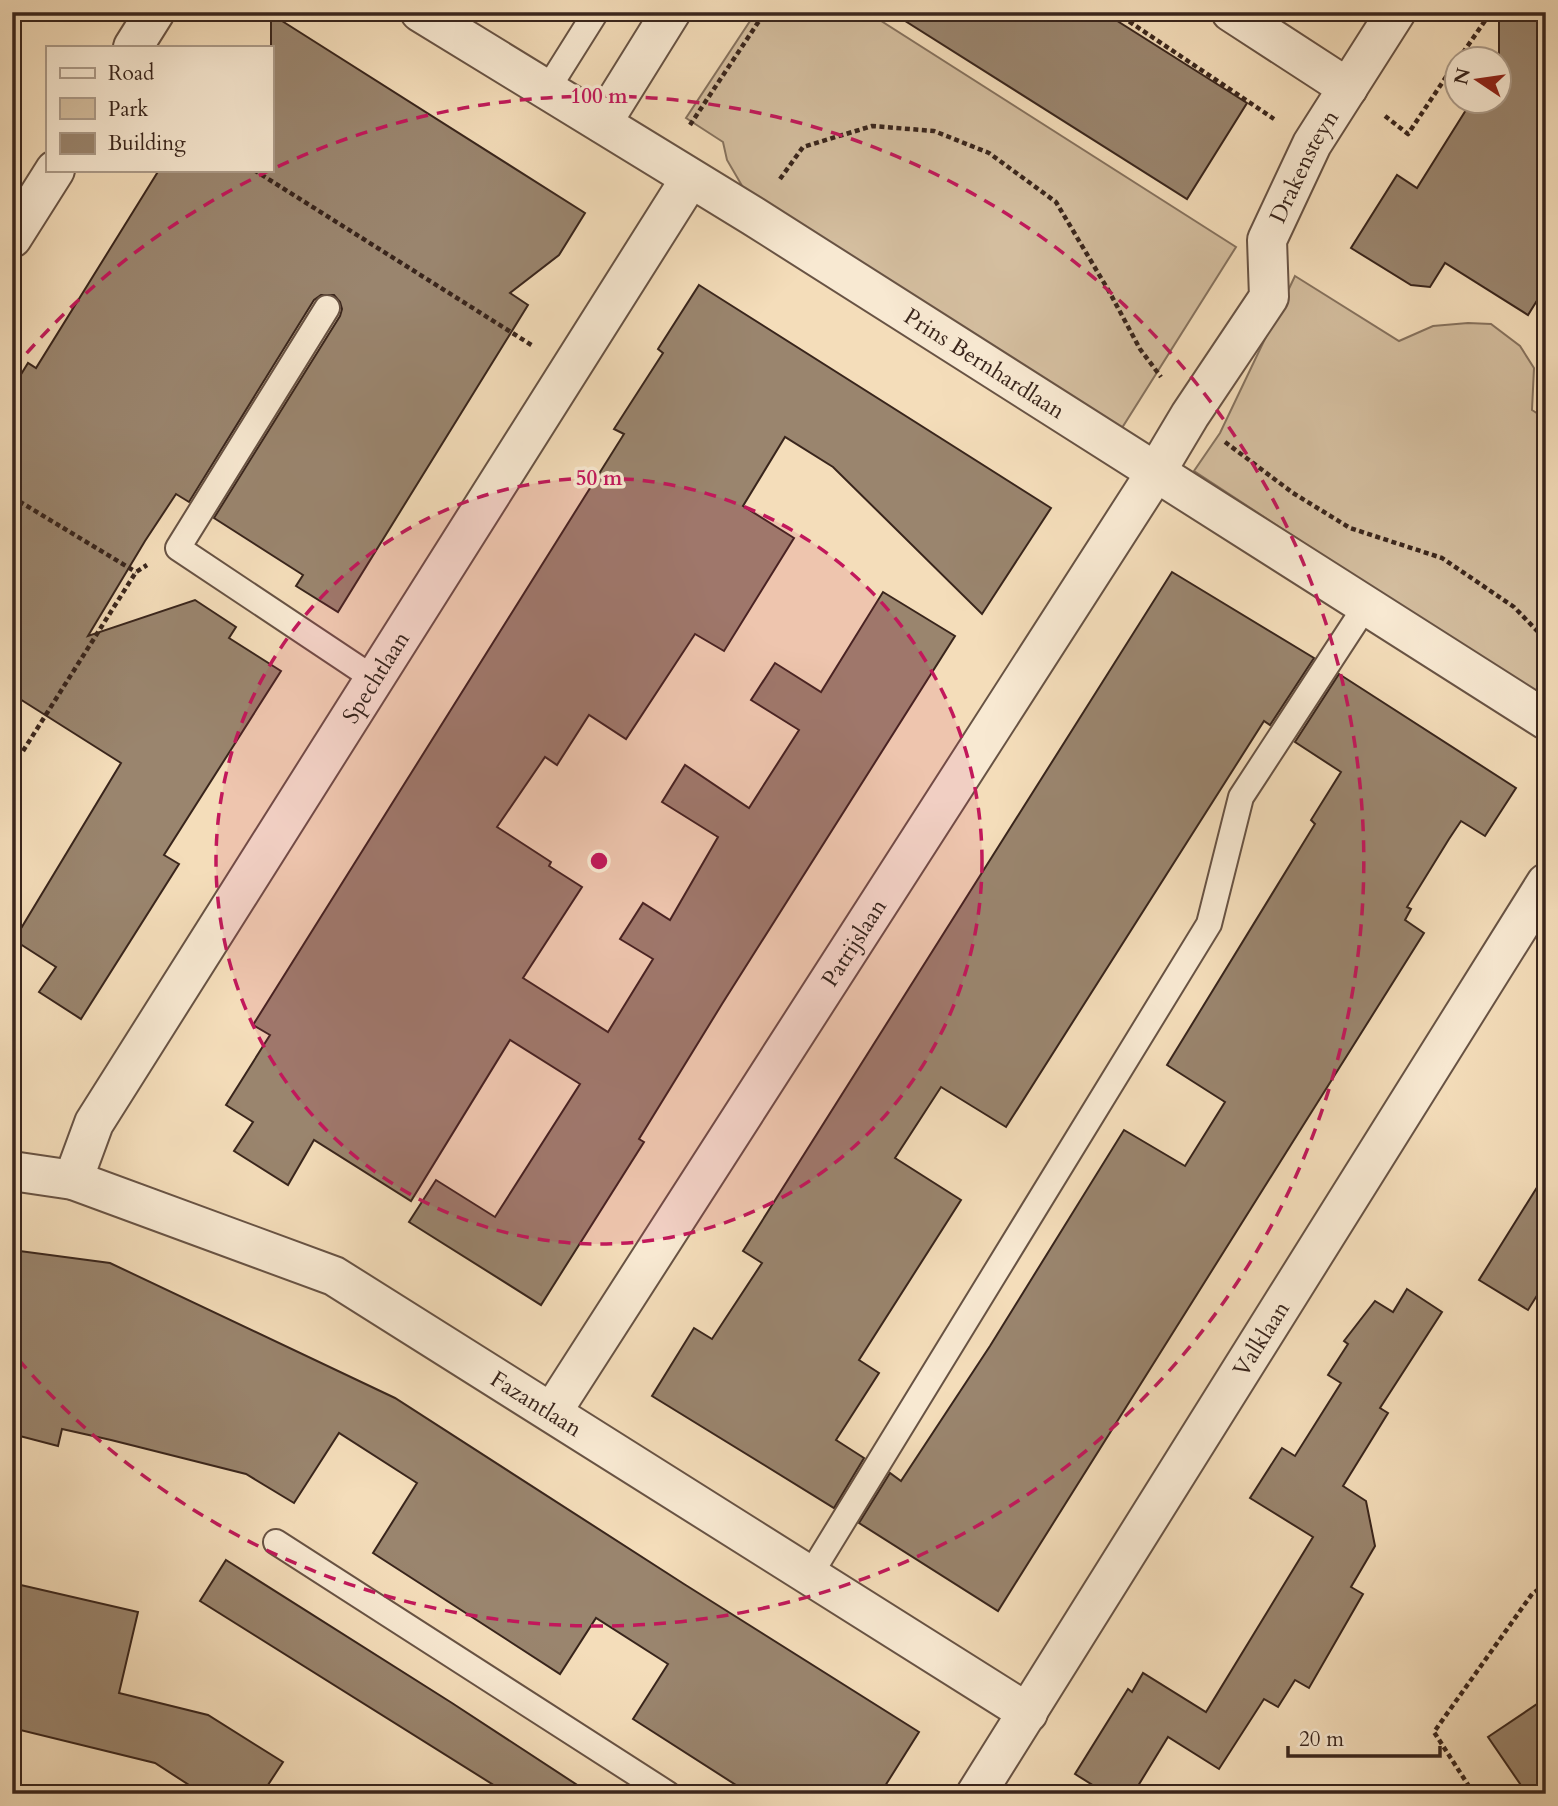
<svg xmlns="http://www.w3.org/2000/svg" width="1558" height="1806" font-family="Cardo,serif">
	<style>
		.green { fill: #d4be9f; stroke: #86725e; stroke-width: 2 }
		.building { fill: #9a856e; stroke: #39251c; stroke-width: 2 }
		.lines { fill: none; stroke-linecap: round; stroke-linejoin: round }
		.lane-casing { stroke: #685344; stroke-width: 28 }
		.street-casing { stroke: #685344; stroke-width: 42 }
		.path { stroke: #39251c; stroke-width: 4.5; stroke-dasharray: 5 3.5; stroke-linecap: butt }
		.lane { stroke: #f8e9d2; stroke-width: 24 }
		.street { stroke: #f8e9d2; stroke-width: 38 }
		.ring { fill: none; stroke: #c2185b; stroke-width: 3.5; stroke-dasharray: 12 9 }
		.labels { text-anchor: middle; stroke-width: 7; stroke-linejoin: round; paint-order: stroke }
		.street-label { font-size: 23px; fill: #39251c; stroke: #f8e9d2 }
		.centre { fill: #c2185b; stroke: #f8e9d2; stroke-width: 3.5 }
		.ring-label { font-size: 21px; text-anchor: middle; font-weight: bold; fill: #c2185b; stroke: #f8e9d2; stroke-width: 7; stroke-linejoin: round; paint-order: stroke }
	</style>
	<rect width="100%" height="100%" fill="#f4ddba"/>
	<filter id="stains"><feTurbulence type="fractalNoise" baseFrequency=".00286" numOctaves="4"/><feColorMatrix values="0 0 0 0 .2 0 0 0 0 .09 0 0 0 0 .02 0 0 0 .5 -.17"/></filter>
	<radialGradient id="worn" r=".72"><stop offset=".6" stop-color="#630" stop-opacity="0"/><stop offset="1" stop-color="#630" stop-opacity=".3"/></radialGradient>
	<g class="green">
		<path d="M 756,12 L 867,12 L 1236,247 L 1120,431 L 748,196 L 727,160 L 723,142 L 686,118 Z"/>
		<path d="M 1295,276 L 1399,341 L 1433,326 L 1468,323 L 1491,324 L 1520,346 L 1534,368 L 1532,410 L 1546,419 L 1546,702 L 1194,471 L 1220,433 Z"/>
	</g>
	<g class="building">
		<path d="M 891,12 L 1103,12 L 1247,103 L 1187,199 Z"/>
		<path d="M 1499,12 L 1546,12 L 1546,286 L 1528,315 L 1445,263 L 1430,287 L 1411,285 L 1351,248 L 1397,175 L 1417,188 L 1471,102 L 1499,102 Z"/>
		<path d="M 271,14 L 585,213 L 559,255 L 510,293 L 528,305 L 338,612 L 296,586 L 303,575 L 214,518 L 340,316 L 342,309 L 340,302 L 334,295 L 321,295 L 314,300 L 189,502 L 176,494 L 145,541 L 88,636 L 195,600 L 236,627 L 229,638 L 281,671 L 164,855 L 179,864 L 81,1019 L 39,992 L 56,967 L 14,940 L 121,763 L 12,694 L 12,389 L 28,363 L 36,368 L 159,170 L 271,170 Z"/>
		<path d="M 699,285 L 1051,508 L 982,614 L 833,467 L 785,437 L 743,506 L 794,538 L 724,651 L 695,634 L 626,739 L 589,715 L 557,765 L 545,757 L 497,827 L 551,862 L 549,866 L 582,887 L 523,978 L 608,1032 L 653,959 L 620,939 L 643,903 L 670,920 L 718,837 L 662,802 L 685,765 L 749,808 L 799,730 L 751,700 L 775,663 L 821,692 L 883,592 L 955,636 L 722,1004 L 639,1139 L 644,1142 L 541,1305 L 409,1222 L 436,1180 L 495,1217 L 580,1084 L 510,1040 L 411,1201 L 314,1140 L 288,1185 L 234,1151 L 253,1122 L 226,1105 L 270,1035 L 253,1025 L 624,434 L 614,429 L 663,353 L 658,349 Z"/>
		<path d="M 1172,572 L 1314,658 L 1270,725 L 1264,721 L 1006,1127 L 941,1087 L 895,1158 L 961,1200 L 859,1360 L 879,1373 L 836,1440 L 864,1458 L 834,1508 L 652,1396 L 694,1328 L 712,1339 L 762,1263 L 743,1251 Z"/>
		<path d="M 1339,674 L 1516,788 L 1485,836 L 1461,821 L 1449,839 L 1407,907 L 1411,909 L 1405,920 L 1424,933 L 998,1611 L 859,1523 L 890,1473 L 901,1481 L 990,1346 L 1124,1130 L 1185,1166 L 1225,1102 L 1167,1065 L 1315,824 L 1311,820 L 1341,772 L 1295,742 Z"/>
		<path d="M 1546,1173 L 1546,1281 L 1528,1310 L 1479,1280 Z"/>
		<path d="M 12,1250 L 110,1263 L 395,1398 L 684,1584 L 919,1732 L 880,1794 L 750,1794 L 633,1719 L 668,1664 L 596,1618 L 560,1674 L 373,1553 L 417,1483 L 339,1433 L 294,1503 L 246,1474 L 111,1440 L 62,1429 L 58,1446 L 12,1434 Z"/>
		<path d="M 1407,1289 L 1442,1312 L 1380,1408 L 1388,1413 L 1343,1486 L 1366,1501 L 1375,1546 L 1351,1587 L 1363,1594 L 1309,1688 L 1295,1680 L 1278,1707 L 1264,1699 L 1219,1769 L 1168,1737 L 1133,1794 L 1107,1794 L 1075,1774 L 1128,1689 L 1132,1692 L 1143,1673 L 1206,1712 L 1313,1537 L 1250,1498 L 1282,1448 L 1295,1456 L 1341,1383 L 1328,1375 L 1348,1344 L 1344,1341 L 1375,1301 L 1393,1312 Z"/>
		<path d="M 226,1560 L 452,1703 L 591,1794 L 508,1794 L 200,1601 Z"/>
		<path d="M 12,1583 L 138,1612 L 119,1693 L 208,1715 L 283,1762 L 262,1794 L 203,1794 L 155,1763 L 12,1728 Z"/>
		<path d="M 1546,1698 L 1546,1794 L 1527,1794 L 1488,1737 Z"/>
	</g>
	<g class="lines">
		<defs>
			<g id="lane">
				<path d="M 547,90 L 596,12"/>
				<path d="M 327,308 L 178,548 L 373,678"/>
				<path d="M 276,1542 L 668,1794"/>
				<path d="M 810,1575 L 1209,924 L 1241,797 L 1367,604"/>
			</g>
			<g id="street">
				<path id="s1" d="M 420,12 L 753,216 L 1546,720"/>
				<path d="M 1231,12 L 1348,88"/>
				<path d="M 133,47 L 155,12"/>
				<path d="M 602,123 L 671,12"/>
				<path d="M 12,238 L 55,170"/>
				<path id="s2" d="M 12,1171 L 73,1180 L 334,1276 L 1028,1713"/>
				<path id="s3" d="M 73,1180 L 94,1123 L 690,179"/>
				<path id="s4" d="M 552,1412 L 1156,472 L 1190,415 L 1269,297 L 1267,240 L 1312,144 L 1396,12"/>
				<path id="s5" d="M 976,1794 L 1546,883"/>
			</g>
		</defs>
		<use href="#lane" class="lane-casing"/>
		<use href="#street" class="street-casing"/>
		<g class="path">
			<path d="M 1115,12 L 1274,119"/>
			<path d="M 1458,60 L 1491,12"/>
			<path d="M 1385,116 L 1408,134 L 1456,62"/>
			<path d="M 690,125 L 765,12"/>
			<path d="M 254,170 L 533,346"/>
			<path d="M 780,179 L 803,147 L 872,126 L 934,131 L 989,153 L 1056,202 L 1110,293 L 1140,349 L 1161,377"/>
			<path d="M 1225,442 L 1293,493 L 1350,528 L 1442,558 L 1514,607 L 1546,640"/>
			<path d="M 12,497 L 136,572"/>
			<path d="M 23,751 L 136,572 L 147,565"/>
			<path d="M 1474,1794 L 1434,1732 L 1532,1594 L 1546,1584"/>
		</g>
		<use href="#lane" class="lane"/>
		<use href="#street" class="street"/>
	</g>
	<circle cx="599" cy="861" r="383" fill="#c2185b" fill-opacity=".12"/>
	<g class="ring">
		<circle cx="599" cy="861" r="383"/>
		<path d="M13 369A765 765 0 1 1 13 1353"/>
	</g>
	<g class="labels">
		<g class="street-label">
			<text dy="8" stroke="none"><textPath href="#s4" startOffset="1465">Drakensteyn</textPath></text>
			<text dy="8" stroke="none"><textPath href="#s1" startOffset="665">Prins Bernhardlaan</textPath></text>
			<text dy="8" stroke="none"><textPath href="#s3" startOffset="588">Spechtlaan</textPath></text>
			<text dy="8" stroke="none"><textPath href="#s4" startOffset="558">Patrijslaan</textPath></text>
			<text dy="8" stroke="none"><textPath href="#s5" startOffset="537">Valklaan</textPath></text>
			<text dy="8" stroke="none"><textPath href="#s2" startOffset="579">Fazantlaan</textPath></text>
		</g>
	</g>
	<circle cx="599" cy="861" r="10" class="centre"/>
	<g class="ring-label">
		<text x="599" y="103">100 m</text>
		<text x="599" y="485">50 m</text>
	</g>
	<rect width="1558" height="1806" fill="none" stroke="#f4ddba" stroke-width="42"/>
	<rect x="14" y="14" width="1530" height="1778" fill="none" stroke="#39251c" stroke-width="3.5"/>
	<rect x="21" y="21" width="1516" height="1764" fill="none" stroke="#39251c" stroke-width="2"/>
	<rect x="46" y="46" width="228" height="126" fill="#f8e9d2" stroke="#ac9b89" stroke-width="2"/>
	<rect x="60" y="68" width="35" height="10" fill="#f8e9d2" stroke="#ac9b89" stroke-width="2"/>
	<text x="108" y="80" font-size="21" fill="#39251c">Road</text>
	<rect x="60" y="98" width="35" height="21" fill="#d4be9f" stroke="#ac9b89" stroke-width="2"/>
	<text x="108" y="116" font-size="21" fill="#39251c">Park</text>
	<rect x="60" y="133" width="35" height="21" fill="#9a856e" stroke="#ac9b89" stroke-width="2"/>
	<text x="108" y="150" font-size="21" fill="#39251c">Building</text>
	<g transform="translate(1478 80) rotate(283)"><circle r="33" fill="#f8e9d2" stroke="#ac9b89" stroke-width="2"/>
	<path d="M0-5L12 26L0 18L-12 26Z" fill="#8f2418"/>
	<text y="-10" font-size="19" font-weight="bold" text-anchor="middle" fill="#39251c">N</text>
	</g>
	<path d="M1288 1746v10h152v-10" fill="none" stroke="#39251c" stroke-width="3.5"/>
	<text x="1299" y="1746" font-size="21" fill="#39251c" stroke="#f8e9d2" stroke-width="5" paint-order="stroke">20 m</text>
	<rect width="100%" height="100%" filter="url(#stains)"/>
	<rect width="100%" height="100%" fill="url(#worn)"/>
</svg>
